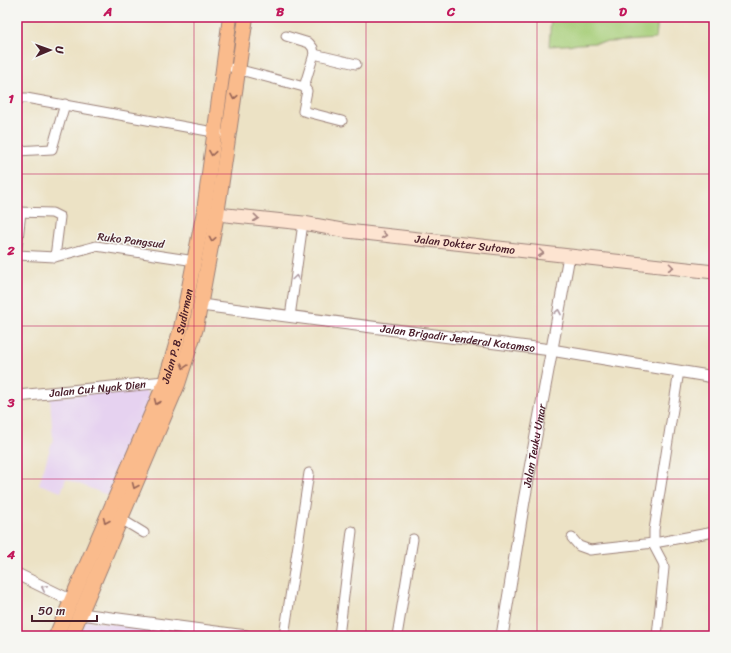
<svg xmlns="http://www.w3.org/2000/svg" width="731" height="653" font-family="Sriracha,sans-serif">
	<style>
		.built { fill: #e6d2f0 }
		.green { fill: #a6cd77; stroke: #787651 }
		.lines { fill: none; stroke-linecap: round; stroke-linejoin: round }
		.minor-casing { stroke: #9b8078; stroke-width: 11 }
		.tertiary-casing { stroke: #9b8078; stroke-width: 13 }
		.secondary-casing { stroke: #9b8078; stroke-width: 15 }
		.primary-casing { stroke: #9b8078; stroke-width: 16 }
		.minor { stroke: #fff; stroke-width: 9 }
		.tertiary { stroke: #fff; stroke-width: 11 }
		.secondary { stroke: #fde4d1; stroke-width: 13 }
		.primary { stroke: #fabb8c; stroke-width: 14 }
		.oneway { stroke: #996557 }
		.oneway2 { stroke: #a4827e }
		.oneway3 { stroke: #ae9aa0 }
		.grid { fill: none; stroke: #c2185b; stroke-width: 1; stroke-opacity: 0.55 }
		.labels { text-anchor: middle; stroke-width: 3; stroke-linejoin: round; paint-order: stroke }
		.street-label { font-size: 11px; fill: #4a1f2b; stroke: #f6f6f2 }
		.neatline { fill: none; stroke: #c2185b; stroke-width: 1.5 }
		.grid-label { font-size: 13px; text-anchor: middle; font-weight: bold; fill: #c2185b }
	</style>
	<rect width="100%" height="100%" fill="#f6f6f2"/>
	<filter id="ink" filterUnits="userSpaceOnUse"><feTurbulence type="fractalNoise" baseFrequency=".025" numOctaves="2"/><feDisplacementMap in="SourceGraphic" scale="8" xChannelSelector="R" yChannelSelector="G"/><feConvolveMatrix kernelMatrix="1 2 1 2 8 2 1 2 1" color-interpolation-filters="sRGB"/></filter>
	<filter id="wash" filterUnits="userSpaceOnUse"><feTurbulence type="fractalNoise" baseFrequency=".012" numOctaves="4" result="noise"/><feDisplacementMap in="SourceGraphic" scale="16" xChannelSelector="R" yChannelSelector="G"/><feGaussianBlur stdDeviation="0.9" result="paint"/><feColorMatrix in="noise" values="0 0 0 0 0 0 0 0 0 0 0 0 0 0 0 0 0 1.4 0 .05"/><feComposite in="paint" operator="in"/></filter>
	<g filter="url(#wash)">
		<rect width="100%" height="100%" fill="#ece2c5"/>
		<g class="built">
			<path d="M 144,387 L 152,399 L 110,496 L 66,479 L 61,492 L 39,484 L 53,439 L 50,398 Z"/>
			<path d="M 85,620 L 116,624 L 197,636 L 78,636 Z"/>
		</g>
		<path class="green" d="M 551,17 L 658,17 L 656,39 L 549,46 Z"/>
	</g>
	<g filter="url(#ink)">
		<g class="lines">
			<defs>
				<g id="minor">
					<path d="M 286,36 L 309,43 L 313,48 L 314,54 L 304,87"/>
					<path d="M 314,54 L 356,64"/>
					<path d="M 233,68 L 304,87 L 307,91 L 303,111 L 342,121"/>
					<path d="M 17,101 L 21,98 L 26,98 L 219,133"/>
					<path d="M 17,151 L 52,149 L 65,104"/>
					<path d="M 17,212 L 52,213 L 60,217 L 55,257"/>
					<path d="M 17,248 L 21,212"/>
					<path d="M 17,255 L 55,257 L 96,246 L 195,261"/>
					<path d="M 290,317 L 303,223"/>
					<path d="M 121,519 L 144,533"/>
					<path d="M 572,538 L 579,546 L 590,550 L 654,543 L 714,532"/>
					<path d="M 284,636 L 309,473"/>
					<path d="M 339,636 L 352,531"/>
					<path d="M 397,636 L 413,539"/>
					<path d="M 657,636 L 664,568 L 663,563 L 654,546 L 654,530 L 679,371"/>
				</g>
				<g id="tertiary">
					<path id="s1" d="M 201,305 L 551,350 L 714,377"/>
					<path id="s2" d="M 17,396 L 165,382 L 172,383"/>
					<path d="M 17,574 L 72,601"/>
					<path d="M 81,614 L 246,636"/>
					<path id="s3" d="M 502,636 L 524,501 L 569,256"/>
				</g>
				<g id="secondary">
					<path id="s4" d="M 217,214 L 303,223 L 347,231 L 714,272"/>
				</g>
				<g id="primary">
					<path id="s5" d="M 56,636 L 165,382 L 181,328 L 204,211 L 230,17"/>
					<path d="M 71,636 L 178,384 L 196,328 L 217,214 L 246,17"/>
				</g>
			</defs>
			<use href="#minor" class="minor-casing"/>
			<use href="#tertiary" class="tertiary-casing"/>
			<use href="#secondary" class="secondary-casing"/>
			<use href="#primary" class="primary-casing"/>
			<use href="#minor" class="minor"/>
			<use href="#tertiary" class="tertiary"/>
			<use href="#secondary" class="secondary"/>
			<use href="#primary" class="primary"/>
		</g>
		<defs><path id="oneway-chevron" d="M-2-3.5L2.5 0L-2 3.5" fill="none" stroke-width="1.6" stroke-linecap="round" stroke-linejoin="round"/></defs>
		<g class="oneway">
			<use href="#oneway-chevron" transform="translate(234 97) rotate(100)"/>
			<use href="#oneway-chevron" transform="translate(212 153) rotate(99)"/>
			<use href="#oneway-chevron" transform="translate(212 239) rotate(101)"/>
			<use href="#oneway-chevron" transform="translate(184 366) rotate(107)"/>
			<use href="#oneway-chevron" transform="translate(157 402) rotate(113)"/>
			<use href="#oneway-chevron" transform="translate(135 486) rotate(113)"/>
			<use href="#oneway-chevron" transform="translate(106 521) rotate(113)"/>
		</g>
		<g class="oneway2">
			<use href="#oneway-chevron" transform="translate(256 218) rotate(6)"/>
			<use href="#oneway-chevron" transform="translate(384 235) rotate(7)"/>
			<use href="#oneway-chevron" transform="translate(541 253) rotate(7)"/>
			<use href="#oneway-chevron" transform="translate(671 267) rotate(7)"/>
		</g>
		<g class="oneway3">
			<use href="#oneway-chevron" transform="translate(296 278) rotate(-82)"/>
			<use href="#oneway-chevron" transform="translate(558 312) rotate(-79)"/>
			<use href="#oneway-chevron" transform="translate(44 588) rotate(-154)"/>
		</g>
	</g>
	<path class="grid" d="M 194,17 L 194,636M 366,17 L 366,636M 537,17 L 537,636M 17,174 L 714,174M 17,326 L 714,326M 17,479 L 714,479"/>
	<g class="labels">
		<g class="street-label">
			<text transform="translate(131 240) rotate(7)" y="4">Ruko Pangsud</text>
			<text dy="4" stroke="none"><textPath href="#s4" startOffset="250">Jalan Dokter Sutomo</textPath></text>
			<text dy="4" stroke="none"><textPath href="#s5" startOffset="324">Jalan P.B. Sudirman</textPath></text>
			<text dy="4" stroke="none"><textPath href="#s1" startOffset="259">Jalan Brigadir Jenderal Katamso</textPath></text>
			<text dy="4" stroke="none"><textPath href="#s2" startOffset="81">Jalan Cut Nyak Dien</textPath></text>
			<text dy="4" stroke="none"><textPath href="#s3" startOffset="193">Jalan Teuku Umar</textPath></text>
		</g>
	</g>
	<rect width="731" height="653" fill="none" stroke="#f6f6f2" stroke-width="44"/>
	<g transform="translate(50 50) rotate(88)" stroke="#f6f6f2" stroke-width="3" paint-order="stroke">
	<path d="M0-3L7 15L0 10L-7 15Z" fill="#4a1f2b"/>
	<text y="-6" font-size="11" font-weight="bold" text-anchor="middle" fill="#4a1f2b">U</text>
	</g>
	<path d="M32 615v6h65v-6" fill="none" stroke="#4a1f2b" stroke-width="2"/>
	<text x="38" y="615" font-size="12" fill="#4a1f2b" stroke="#f6f6f2" stroke-width="3" paint-order="stroke">50 m</text>
	<rect x="22" y="22" width="687" height="609" class="neatline"/>
	<g class="grid-label">
		<text x="108" y="16">A</text>
		<text x="280" y="16">B</text>
		<text x="451" y="16">C</text>
		<text x="623" y="16">D</text>
		<text x="11" y="103">1</text>
		<text x="11" y="255">2</text>
		<text x="11" y="407">3</text>
		<text x="11" y="559">4</text>
	</g>
</svg>
